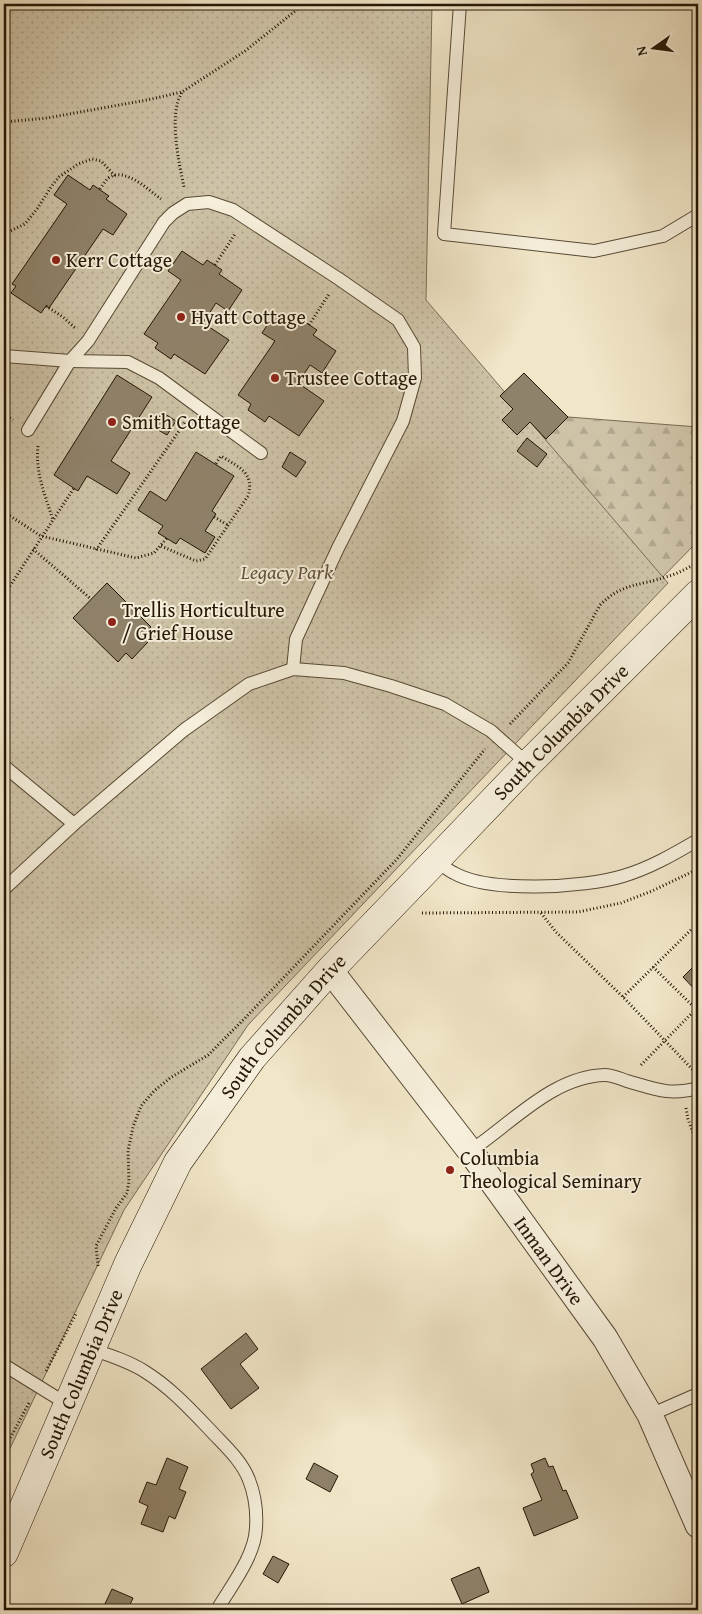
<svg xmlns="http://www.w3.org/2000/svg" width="702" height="1614" font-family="'Gentium Book Plus',serif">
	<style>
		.forest { fill: url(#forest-firs); stroke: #796c56 }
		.park { fill: url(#park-dots); stroke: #796c56 }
		.building { fill: #8f826a; stroke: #241604 }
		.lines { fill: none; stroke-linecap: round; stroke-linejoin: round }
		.lane-casing { stroke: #574a35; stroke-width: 14 }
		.street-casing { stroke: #574a35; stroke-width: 27 }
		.secondary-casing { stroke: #241604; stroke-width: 29 }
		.path { stroke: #241604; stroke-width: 3; stroke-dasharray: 1 2.5; stroke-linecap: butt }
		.lane { stroke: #f6efdb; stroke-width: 12 }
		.street { stroke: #f6efdb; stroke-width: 25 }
		.secondary { stroke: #f6efdb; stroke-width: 28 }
		.poi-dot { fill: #8f2418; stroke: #f6efdb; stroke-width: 2 }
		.labels { text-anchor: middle; stroke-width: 4; stroke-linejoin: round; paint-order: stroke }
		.poi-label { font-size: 20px; fill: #241604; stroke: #f6efdb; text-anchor: start }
		.park-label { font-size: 20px; font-style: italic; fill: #60533d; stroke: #f6efdb }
		.street-label { font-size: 20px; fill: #241604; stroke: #f6efdb }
	</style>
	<defs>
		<pattern id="forest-firs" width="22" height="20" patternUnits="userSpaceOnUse" patternTransform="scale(1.25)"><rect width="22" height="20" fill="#cec3a7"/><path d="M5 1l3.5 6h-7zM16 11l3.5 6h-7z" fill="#b1a78e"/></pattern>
		<pattern id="park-dots" width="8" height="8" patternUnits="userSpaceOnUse" patternTransform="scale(1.25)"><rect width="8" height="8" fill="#cec3a7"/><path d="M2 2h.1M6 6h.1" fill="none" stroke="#b1a78e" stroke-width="1.8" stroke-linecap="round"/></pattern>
	</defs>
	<rect width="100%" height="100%" fill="#f1e6c8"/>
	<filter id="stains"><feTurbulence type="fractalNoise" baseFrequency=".004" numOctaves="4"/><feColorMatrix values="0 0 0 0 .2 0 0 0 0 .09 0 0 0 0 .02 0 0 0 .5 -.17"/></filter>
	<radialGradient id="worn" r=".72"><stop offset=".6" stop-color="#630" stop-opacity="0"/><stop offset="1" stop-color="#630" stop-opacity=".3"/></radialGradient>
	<path class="forest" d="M 568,417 L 698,427 L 698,541 L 514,729 L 547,454 L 546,439 Z"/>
	<path class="park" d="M 4,4 L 432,4 L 426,300 L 668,583 L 248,1025 L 124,1210 L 4,1461 Z"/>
	<g class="building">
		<path d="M 68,175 L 90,190 L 93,185 L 109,196 L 106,199 L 127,214 L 113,235 L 103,229 L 49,308 L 46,306 L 41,313 L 11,293 L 16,286 L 12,284 L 67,204 L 54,195 Z"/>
		<path d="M 182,251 L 203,265 L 207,260 L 222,270 L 219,274 L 242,290 L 228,311 L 216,303 L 203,323 L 229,340 L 205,374 L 174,354 L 171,359 L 155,348 L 158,343 L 144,334 L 181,280 L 168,271 Z"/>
		<path d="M 276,312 L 298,326 L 302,320 L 317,330 L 313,335 L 336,351 L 322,373 L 310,365 L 298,383 L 324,401 L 299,436 L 269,416 L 265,422 L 248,410 L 251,404 L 238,395 L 275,341 L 262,333 Z"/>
		<path d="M 524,373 L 568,417 L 546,439 L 530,422 L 517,435 L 502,420 L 513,409 L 500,396 Z"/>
		<path d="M 117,375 L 152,397 L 111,461 L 130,473 L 117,494 L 87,476 L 78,491 L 54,475 Z"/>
		<path d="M 162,412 L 176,421 L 167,435 L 153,427 Z"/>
		<path d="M 527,438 L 547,454 L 537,467 L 517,451 Z"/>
		<path d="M 196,452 L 234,476 L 212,511 L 216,514 L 205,531 L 215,537 L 205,553 L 180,538 L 176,544 L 158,533 L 163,526 L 138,510 L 150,491 L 166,501 Z"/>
		<path d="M 290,452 L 306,462 L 296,477 L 282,467 Z"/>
		<path d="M 107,583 L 151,627 L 142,636 L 148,642 L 132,659 L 126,653 L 118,662 L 73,618 Z"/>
		<path d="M 698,962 L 698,993 L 683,977 Z"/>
		<path d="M 246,1333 L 258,1349 L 240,1364 L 259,1388 L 231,1409 L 201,1369 Z"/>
		<path d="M 167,1458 L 188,1467 L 179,1489 L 186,1492 L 175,1519 L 169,1516 L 163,1532 L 141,1524 L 148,1506 L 139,1502 L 147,1482 L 156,1485 Z"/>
		<path d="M 545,1458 L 549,1467 L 553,1466 L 563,1491 L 566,1490 L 578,1518 L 534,1536 L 523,1508 L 542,1500 L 531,1474 L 534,1472 L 531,1464 Z"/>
		<path d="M 314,1463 L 338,1476 L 330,1492 L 306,1479 Z"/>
		<path d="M 273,1556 L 289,1564 L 278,1583 L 263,1574 Z"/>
		<path d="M 479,1567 L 489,1592 L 462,1604 L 451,1579 Z"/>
		<path d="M 112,1589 L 133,1598 L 129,1607 L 136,1610 L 102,1610 Z"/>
	</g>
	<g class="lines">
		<defs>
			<g id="lane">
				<path d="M 460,4 L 444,234 L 594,251 L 663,236 L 698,215"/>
				<path d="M 4,356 L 70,361 L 128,362 L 159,378 L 261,453"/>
				<path d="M 28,430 L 70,361 L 88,341 L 164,222 L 173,213 L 187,204 L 209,202 L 233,210 L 339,279 L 398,320 L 414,347 L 415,378 L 403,421 L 338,548 L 296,639 L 293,669"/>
				<path d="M 4,766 L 74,824"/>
				<path d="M 436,860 C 441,864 447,870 454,873 C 489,893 584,888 623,876 C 650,868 674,854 698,840"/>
				<path d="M 4,889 L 74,824 L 184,730 L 249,684 L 293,669 L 344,673 L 391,686 L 445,704 L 491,731 L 528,764"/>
				<path d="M 470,1151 C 511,1124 553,1076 605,1075 C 612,1075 621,1079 627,1081 C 655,1089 669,1096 698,1088"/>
				<path d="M 91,1349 C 109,1355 128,1361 144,1371 C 170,1387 191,1410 212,1432 C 225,1446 242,1461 249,1480 C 255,1495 257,1512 256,1528 C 255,1556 231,1586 217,1610"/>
				<path d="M 4,1365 L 67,1404"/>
				<path d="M 650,1415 L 698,1394"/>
			</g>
			<g id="street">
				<path id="s1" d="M 330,970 L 470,1151 L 605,1338 L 650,1415 L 698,1525"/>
			</g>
			<g id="secondary">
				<path id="s2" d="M 4,1553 L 128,1264 L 178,1162 L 252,1058 L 330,970 L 436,860 L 528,764 L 698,594"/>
			</g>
		</defs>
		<use href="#lane" class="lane-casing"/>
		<use href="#street" class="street-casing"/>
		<use href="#secondary" class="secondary-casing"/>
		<g class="path">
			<path d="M 182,93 C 168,113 179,163 184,187"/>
			<path d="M 4,122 L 47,118 L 147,100 L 182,92 L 245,51 L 299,8 L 301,4"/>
			<path d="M 100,189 C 102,186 105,182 107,179 C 124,165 148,190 161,199"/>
			<path d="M 4,232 L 10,231 L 25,224 L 37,209 L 51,187 L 59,177 L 78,164 L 92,159 L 101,161 L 115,176"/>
			<path d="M 215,265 L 235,234"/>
			<path d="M 46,306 L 63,317 L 75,328"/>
			<path d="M 309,325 L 329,294"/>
			<path d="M 4,414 L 13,420"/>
			<path d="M 4,437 L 9,427"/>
			<path d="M 38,446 C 35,472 45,495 53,520"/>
			<path d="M 4,512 L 41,536 L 136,558 L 154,553 L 167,538"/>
			<path d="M 214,517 L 228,525"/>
			<path d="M 161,546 L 196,561 L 205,559 L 248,496 C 255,472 238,467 221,456 L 215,465"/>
			<path d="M 33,549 L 91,599"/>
			<path d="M 96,550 L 186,421"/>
			<path d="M 4,595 L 74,488"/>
			<path d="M 510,724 L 568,663 L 600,605 C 622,583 639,586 666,577 C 677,574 688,568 698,562"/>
			<path d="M 422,913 L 578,912 L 621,903 L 652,891 L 698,869"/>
			<path d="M 541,913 L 556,932 L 623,997 L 694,1071"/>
			<path d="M 653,967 L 696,1009"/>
			<path d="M 623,997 L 698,923"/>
			<path d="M 641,1065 L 698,1007"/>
			<path d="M 686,1108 L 688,1119 L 698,1147"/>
			<path d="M 98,1266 L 96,1246 L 116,1208 L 127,1193 L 129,1181 L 128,1151 L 133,1127 L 141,1106 L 154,1091 L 170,1078 L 208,1055 L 244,1019 L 397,859 L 485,749"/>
			<path d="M 46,1371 L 77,1312"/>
			<path d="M 4,1454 L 5,1448 L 30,1401"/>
		</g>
		<use href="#lane" class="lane"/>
		<use href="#street" class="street"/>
		<use href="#secondary" class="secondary"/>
	</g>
	<g class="poi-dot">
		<circle cx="56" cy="260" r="5"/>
		<circle cx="181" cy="317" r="5"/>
		<circle cx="275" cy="378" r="5"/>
		<circle cx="112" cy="422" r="5"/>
		<circle cx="112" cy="622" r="5"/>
		<circle cx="450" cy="1170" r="5"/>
	</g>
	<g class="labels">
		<g class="poi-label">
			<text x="66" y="267">Kerr Cottage</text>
			<text x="191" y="324">Hyatt Cottage</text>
			<text x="285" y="385">Trustee Cottage</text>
			<text x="122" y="429">Smith Cottage</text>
			<text x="122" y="617">Trellis Horticulture<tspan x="122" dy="23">/ Grief House</tspan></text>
			<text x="460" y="1165">Columbia<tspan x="460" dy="23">Theological Seminary</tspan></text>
		</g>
		<g class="park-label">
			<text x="287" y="579">Legacy Park</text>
		</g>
		<g class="street-label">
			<text dy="7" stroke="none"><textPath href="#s2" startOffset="1005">South Columbia Drive</textPath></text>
			<text dy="7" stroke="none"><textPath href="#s2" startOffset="600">South Columbia Drive</textPath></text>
			<text dy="7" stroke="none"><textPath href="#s1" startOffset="364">Inman Drive</textPath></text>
			<text dy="7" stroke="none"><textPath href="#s2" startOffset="195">South Columbia Drive</textPath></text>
		</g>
	</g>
	<rect width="702" height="1614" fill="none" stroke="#f1e6c8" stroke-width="20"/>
	<rect x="5" y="5" width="692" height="1604" fill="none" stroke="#241604" stroke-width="2.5"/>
	<rect x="10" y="10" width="682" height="1594" fill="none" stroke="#241604"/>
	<g transform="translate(654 48) rotate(256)" stroke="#f6efdb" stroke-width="4" paint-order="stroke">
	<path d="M0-4L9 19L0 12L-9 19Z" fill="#241604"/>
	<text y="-8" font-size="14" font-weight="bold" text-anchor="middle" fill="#241604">N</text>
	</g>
	<rect width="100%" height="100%" filter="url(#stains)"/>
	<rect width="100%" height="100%" fill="url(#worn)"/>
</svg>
